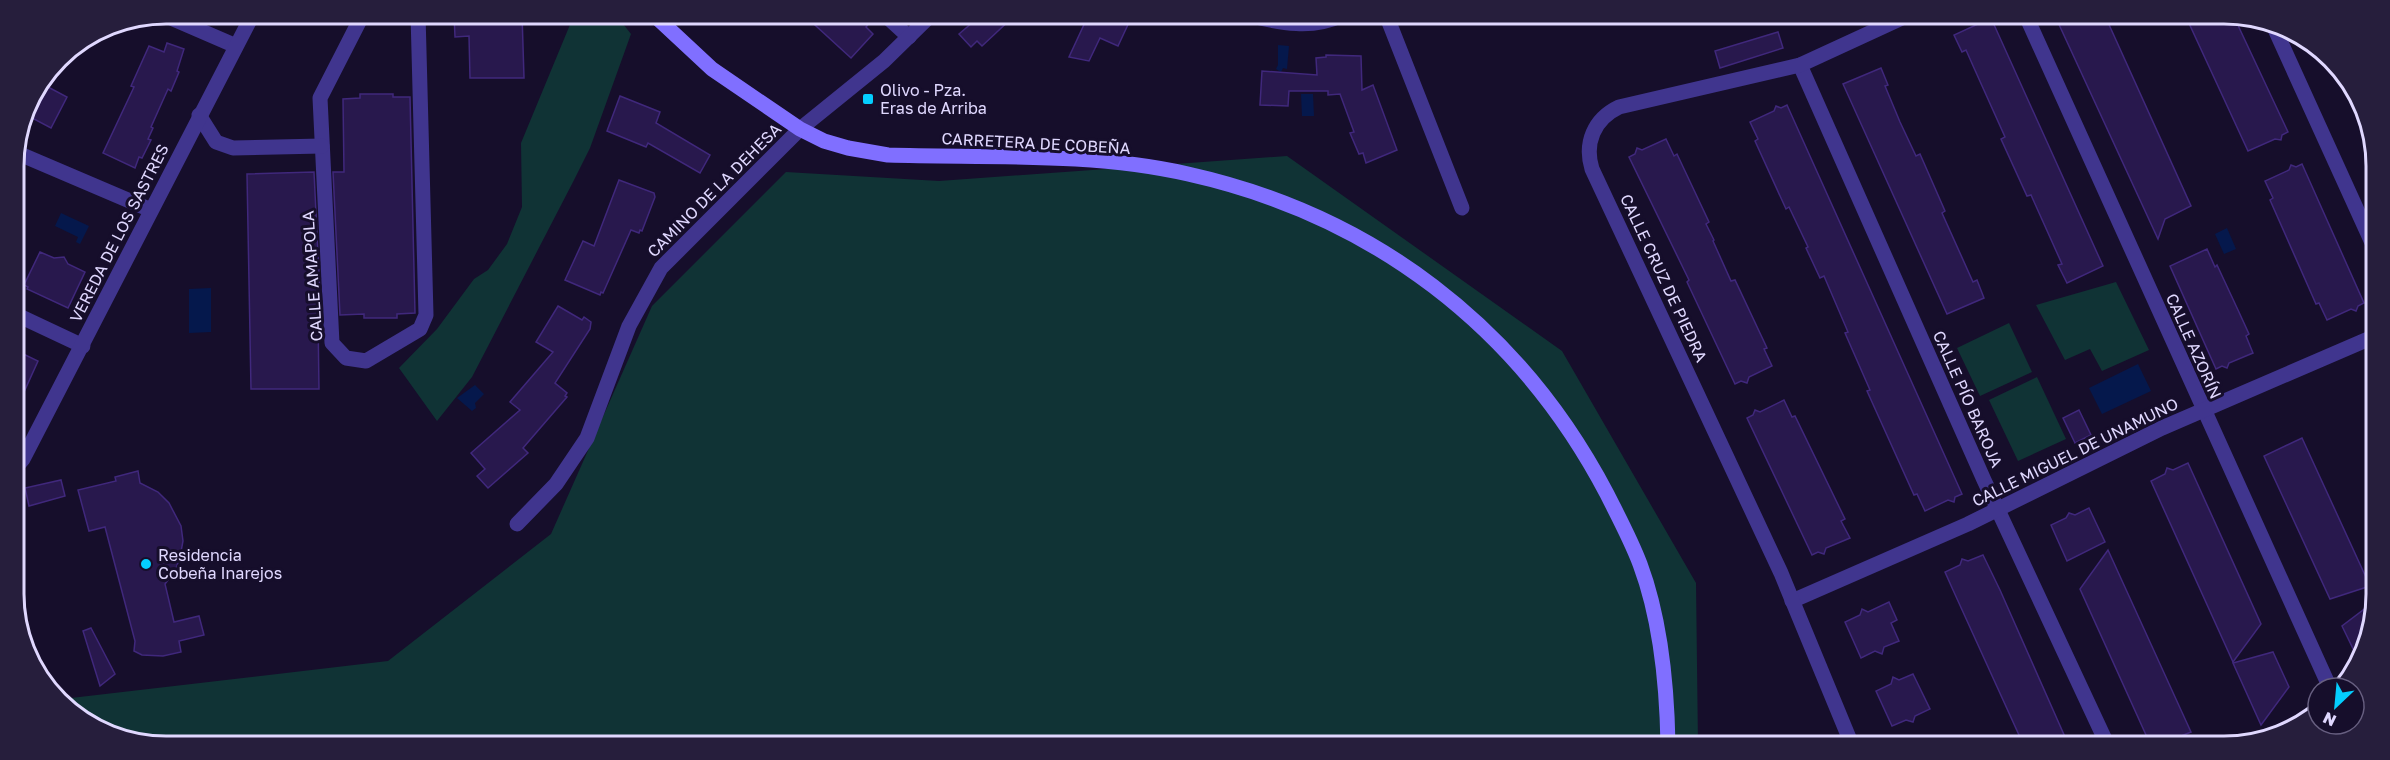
<svg xmlns="http://www.w3.org/2000/svg" width="2390" height="760" font-family="'Golos Text',sans-serif">
	<style>
		.green { fill: #103335 }
		.water { fill: #05184c }
		.building { fill: #28184d; stroke: #40287c; stroke-width: 1.5 }
		.lines { fill: none; stroke-linecap: round; stroke-linejoin: round }
		.street { stroke: #40358e; stroke-width: 15 }
		.secondary { stroke: #806fff; stroke-width: 15 }
		.poi-dot { fill: #04ceff; stroke: #160e2b; stroke-width: 2 }
		.labels { text-anchor: middle; stroke-width: 6; stroke-linejoin: round; paint-order: stroke }
		.poi-label { font-size: 16px; fill: #e0d8ff; stroke: #160e2b; text-anchor: start }
		.street-label { font-size: 16px; fill: #e0d8ff; stroke: #160e2b }
		.rim { fill: none; stroke: #e0d8ff; stroke-width: 3 }
	</style>
	<rect width="100%" height="100%" fill="#160e2b"/>
	<g class="green">
		<path d="M 574,15 L 616,15 L 631,34 L 590,148 L 573,182 L 472,377 L 437,421 L 399,368 L 437,329 L 474,279 L 488,270 L 507,244 L 522,207 L 521,143 Z"/>
		<path d="M 1287,156 L 1562,351 L 1696,583 L 1698,745 L 127,741 L 65,703 L 71,698 L 388,661 L 551,534 L 652,306 L 786,172 L 939,181 Z"/>
		<path d="M 2116,282 L 2149,350 L 2102,371 L 2090,349 L 2065,360 L 2036,305 Z"/>
		<path d="M 2009,323 L 2032,372 L 1980,396 L 1957,348 Z"/>
		<path d="M 2037,377 L 2066,439 L 2018,461 L 1989,400 Z"/>
	</g>
	<g class="water">
		<path d="M 1278,45 L 1289,46 L 1287,69 L 1283,68 L 1281,72 L 1276,69 L 1278,65 Z"/>
		<path d="M 1301,94 L 1313,94 L 1314,116 L 1302,116 Z"/>
		<path d="M 61,213 L 89,226 L 80,244 L 76,242 L 78,237 L 55,226 Z"/>
		<path d="M 2227,228 L 2236,249 L 2224,254 L 2215,234 Z"/>
		<path d="M 211,288 L 211,332 L 189,333 L 189,289 Z"/>
		<path d="M 2138,364 L 2151,391 L 2102,414 L 2089,388 Z"/>
		<path d="M 475,385 L 484,394 L 475,403 L 476,408 L 472,411 L 457,398 Z"/>
	</g>
	<g class="building">
		<path d="M 454,14 L 522,14 L 524,78 L 470,78 L 469,36 L 455,37 Z"/>
		<path d="M 804,15 L 876,15 L 866,27 L 873,34 L 851,58 Z"/>
		<path d="M 980,16 L 1014,16 L 982,46 L 977,41 L 971,47 L 959,34 Z"/>
		<path d="M 1088,16 L 1132,16 L 1118,46 L 1100,38 L 1089,61 L 1069,57 Z"/>
		<path d="M 1991,18 L 2103,266 L 2067,283 L 2058,265 L 2062,264 L 2031,195 L 2027,196 L 2001,139 L 2005,137 L 1974,68 L 1966,50 L 1962,52 L 1954,35 Z"/>
		<path d="M 2056,18 L 2106,18 L 2191,206 L 2165,219 L 2158,239 Z"/>
		<path d="M 2187,19 L 2235,19 L 2288,132 L 2282,135 L 2281,140 L 2275,139 L 2248,151 Z"/>
		<path d="M 1778,32 L 1783,48 L 1720,68 L 1715,51 Z"/>
		<path d="M 167,43 L 184,49 L 177,71 L 179,72 L 171,91 L 168,89 L 151,127 L 153,128 L 148,139 L 151,140 L 142,158 L 139,157 L 135,168 L 103,153 L 134,87 L 131,86 L 149,46 L 164,52 Z"/>
		<path d="M 1326,55 L 1361,56 L 1362,90 L 1373,85 L 1397,150 L 1366,163 L 1363,153 L 1359,154 L 1350,133 L 1354,132 L 1340,94 L 1328,95 L 1328,91 L 1289,91 L 1288,106 L 1260,105 L 1262,71 L 1317,75 L 1316,58 L 1326,57 Z"/>
		<path d="M 1881,68 L 1888,85 L 1885,86 L 1900,122 L 1916,156 L 1920,154 L 1945,211 L 1942,213 L 1973,282 L 1977,280 L 1984,298 L 1947,314 L 1843,84 Z"/>
		<path d="M 48,87 L 67,97 L 51,128 L 32,118 Z"/>
		<path d="M 360,94 L 393,94 L 393,97 L 410,97 L 415,313 L 397,314 L 397,318 L 364,318 L 364,314 L 340,315 L 333,172 L 344,172 L 343,99 L 360,98 Z"/>
		<path d="M 620,96 L 660,112 L 656,123 L 710,155 L 700,173 L 648,143 L 646,147 L 607,131 Z"/>
		<path d="M 1787,105 L 1962,494 L 1955,497 L 1954,502 L 1948,500 L 1925,511 L 1917,494 L 1914,495 L 1867,391 L 1870,390 L 1845,333 L 1848,332 L 1824,276 L 1820,278 L 1806,248 L 1808,247 L 1789,207 L 1786,209 L 1755,141 L 1758,139 L 1750,122 L 1774,111 L 1776,106 L 1781,108 Z"/>
		<path d="M 1666,139 L 1674,156 L 1677,154 L 1709,222 L 1706,224 L 1714,240 L 1713,241 L 1731,281 L 1735,280 L 1767,348 L 1764,349 L 1772,366 L 1749,377 L 1747,383 L 1741,381 L 1735,384 L 1687,282 L 1689,280 L 1629,157 L 1635,154 L 1637,148 L 1642,150 Z"/>
		<path d="M 2302,164 L 2364,303 L 2358,306 L 2356,311 L 2351,309 L 2327,320 L 2319,303 L 2316,304 L 2270,200 L 2273,198 L 2265,181 L 2289,170 L 2291,165 L 2296,167 Z"/>
		<path d="M 314,172 L 321,316 L 318,316 L 319,389 L 251,389 L 247,174 Z"/>
		<path d="M 619,180 L 654,193 L 655,197 L 642,231 L 640,230 L 639,233 L 631,230 L 603,293 L 601,292 L 600,295 L 565,280 L 583,241 L 594,246 Z"/>
		<path d="M 2207,249 L 2215,267 L 2217,265 L 2238,310 L 2249,334 L 2246,336 L 2253,353 L 2229,363 L 2227,368 L 2222,366 L 2216,369 L 2170,266 Z"/>
		<path d="M 40,252 L 54,258 L 64,257 L 68,264 L 85,272 L 68,308 L 27,289 L 28,287 L 24,285 Z"/>
		<path d="M 558,306 L 582,320 L 584,317 L 591,322 L 590,329 L 555,383 L 567,393 L 565,396 L 567,397 L 523,448 L 528,453 L 488,488 L 477,476 L 485,469 L 471,453 L 520,410 L 510,402 L 553,352 L 536,342 Z"/>
		<path d="M 15,350 L 38,361 L 15,412 Z"/>
		<path d="M 1784,400 L 1792,417 L 1795,416 L 1845,519 L 1841,521 L 1850,538 L 1826,548 L 1824,554 L 1818,552 L 1812,555 L 1747,418 L 1753,415 L 1755,410 L 1760,412 Z"/>
		<path d="M 2079,410 L 2091,435 L 2075,443 L 2063,418 Z"/>
		<path d="M 2302,438 L 2370,586 L 2330,599 L 2264,456 Z"/>
		<path d="M 2188,463 L 2261,624 L 2233,662 L 2151,481 L 2165,474 L 2167,468 L 2173,470 Z"/>
		<path d="M 138,471 L 140,483 L 158,492 L 169,503 L 181,526 L 183,541 L 180,557 L 175,571 L 165,584 L 174,622 L 199,616 L 204,635 L 179,641 L 181,652 L 163,656 L 142,655 L 134,651 L 135,641 L 105,527 L 89,531 L 78,490 L 116,481 L 115,477 Z"/>
		<path d="M 61,480 L 65,496 L 29,506 L 25,488 Z"/>
		<path d="M 2089,508 L 2105,542 L 2067,561 L 2051,525 L 2066,518 L 2069,513 L 2075,515 Z"/>
		<path d="M 2108,550 L 2191,732 L 2176,738 L 2174,745 L 2167,743 L 2160,746 L 2151,746 L 2080,589 Z"/>
		<path d="M 1983,555 L 2000,590 L 2069,746 L 2024,746 L 1953,590 L 1945,572 L 1960,565 L 1962,559 L 1968,561 Z"/>
		<path d="M 1889,602 L 1897,620 L 1891,623 L 1899,641 L 1884,647 L 1882,654 L 1875,651 L 1861,658 L 1845,622 L 1860,615 L 1862,609 L 1868,612 Z"/>
		<path d="M 2371,604 L 2371,634 L 2359,661 L 2342,626 Z"/>
		<path d="M 91,628 L 115,674 L 100,686 L 83,631 Z"/>
		<path d="M 2273,652 L 2289,687 L 2261,725 L 2233,663 Z"/>
		<path d="M 1913,674 L 1930,709 L 1915,716 L 1913,722 L 1906,720 L 1892,726 L 1876,691 L 1891,684 L 1893,677 L 1899,680 Z"/>
	</g>
	<g class="lines">
		<g class="street">
			<path d="M 162,14 L 236,46"/>
			<path d="M 363,14 L 320,98 L 332,343 L 346,358 L 366,361 L 420,329 L 426,315 L 418,14"/>
			<path d="M 885,15 L 909,37"/>
			<path d="M 1252,16 C 1280,23 1313,29 1340,16"/>
			<path d="M 1387,17 L 1462,208"/>
			<path d="M 2027,18 L 2330,688"/>
			<path d="M 2273,25 L 2373,245"/>
			<path d="M 1800,65 L 1984,480 L 2108,746"/>
			<path d="M 199,115 L 216,142 L 233,148 L 322,146"/>
			<path d="M 15,152 L 151,210"/>
			<path d="M 15,314 L 83,346"/>
			<path d="M 16,467 L 23,459 L 253,14"/>
			<path d="M 517,524 L 556,484 L 587,438 L 629,326 L 661,268 L 800,129 L 884,61 L 931,15"/>
			<path d="M 1792,601 L 1968,524 L 2162,428 L 2373,337"/>
			<path d="M 1852,745 L 1781,573 L 1592,169 C 1584,143 1594,119 1619,107 L 1800,65 L 1902,18"/>
		</g>
		<path class="secondary" d="M 654,15 L 712,69 L 800,129 L 824,141 L 848,148 L 888,155 C 987,158 1091,152 1188,174 C 1372,215 1519,326 1607,494 C 1618,516 1631,540 1640,564 C 1661,620 1667,686 1668,745"/>
	</g>
	<g class="poi-dot">
		<rect x="862" y="93" width="12" height="12" rx="3"/>
		<circle cx="146" cy="564" r="6"/>
	</g>
	<g class="labels">
		<g class="poi-label">
			<text x="880" y="96">Olivo - Pza.<tspan x="880" dy="18">Eras de Arriba</tspan></text>
			<text x="158" y="561">Residencia<tspan x="158" dy="18">Cobeña Inarejos</tspan></text>
		</g>
		<g class="street-label">
			<text transform="translate(1036 143) rotate(3)" y="6">CARRETERA DE COBEÑA</text>
			<text transform="translate(714 190) rotate(-45)" y="6">CAMINO DE LA DEHESA</text>
			<text transform="translate(119 233) rotate(-63)" y="6">VEREDA DE LOS SASTRES</text>
			<text transform="translate(312 276) rotate(-94)" y="6">CALLE AMAPOLA</text>
			<text transform="translate(1664 278) rotate(65)" y="6">CALLE CRUZ DE PIEDRA</text>
			<text transform="translate(2194 346) rotate(66)" y="6">CALLE AZORÍN</text>
			<text transform="translate(1968 399) rotate(66)" y="6">CALLE PÍO BAROJA</text>
			<text transform="translate(2075 452) rotate(-26)" y="6">CALLE MIGUEL DE UNAMUNO</text>
		</g>
	</g>
	<path d="M0 0H2390V760H0ZM166 24H2224A142 142 0 0 1 2366 166V594A142 142 0 0 1 2224 736H166A142 142 0 0 1 24 594V166A142 142 0 0 1 166 24Z" fill="#261e3c" fill-rule="evenodd"/>
	<path class="rim" d="M166 24H2224A142 142 0 0 1 2366 166V594A142 142 0 0 1 2224 736H166A142 142 0 0 1 24 594V166A142 142 0 0 1 166 24Z"/>
	<g transform="translate(2336 706) rotate(206)"><circle r="28" fill="#160e2b" stroke="#675f80" stroke-width="1.5"/>
	<path d="M0-4.5L10 22L0 15L-10 22Z" fill="#04ceff"/>
	<text y="-9" font-size="16" font-weight="bold" text-anchor="middle" fill="#e0d8ff">N</text>
	</g>
</svg>
